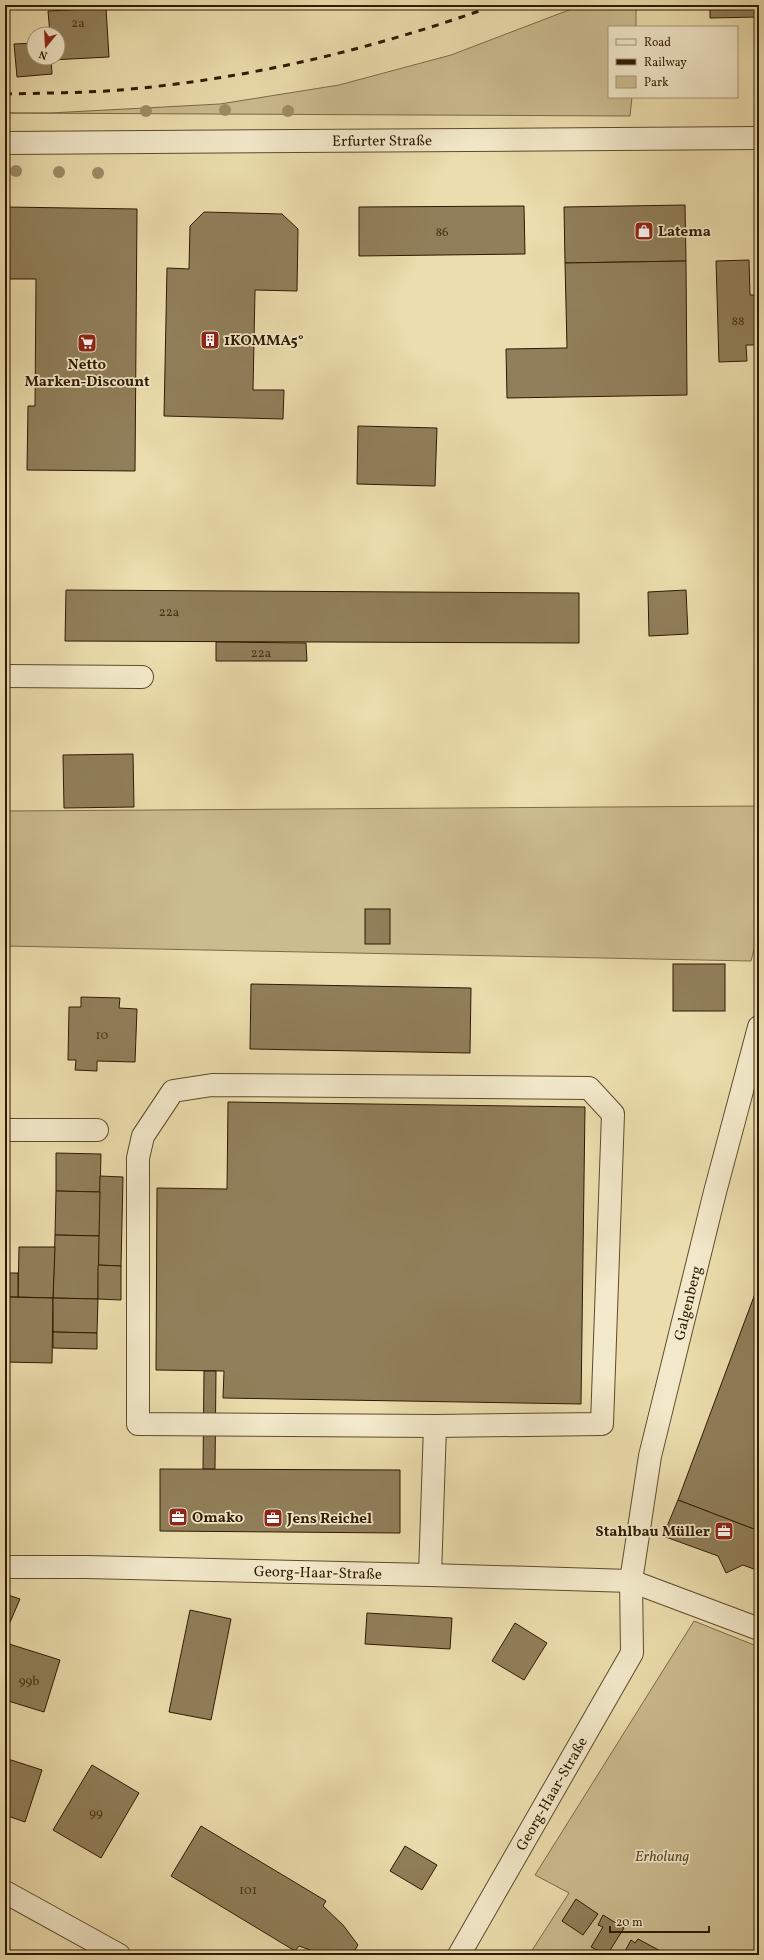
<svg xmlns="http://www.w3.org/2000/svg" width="764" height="1960" font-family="Vollkorn,serif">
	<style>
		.green { fill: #cbbc90; stroke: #7c6b48 }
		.building { fill: #907f5a; stroke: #2e1a00 }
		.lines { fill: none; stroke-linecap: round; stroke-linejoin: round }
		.minor-casing { stroke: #5d4b2b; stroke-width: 24 }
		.path { stroke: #2e1a00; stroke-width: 2.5; stroke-dasharray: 3 2; stroke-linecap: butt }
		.minor { stroke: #f2e9ca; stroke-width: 22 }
		.rail { stroke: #2e1a00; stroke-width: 3; stroke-dasharray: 7 7; stroke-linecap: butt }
		.tree { fill: #9d8d66 }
		.labels { text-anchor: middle; stroke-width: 3.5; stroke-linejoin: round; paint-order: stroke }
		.number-label { font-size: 13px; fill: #463316 }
		.street-label { font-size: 15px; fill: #2e1a00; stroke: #f2e9ca }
		.poi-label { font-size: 15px; font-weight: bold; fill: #2e1a00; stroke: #f2e9ca; text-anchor: start }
		.park-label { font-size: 15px; font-style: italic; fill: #5d4b2b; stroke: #f2e9ca }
	</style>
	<rect width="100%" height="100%" fill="#ebddad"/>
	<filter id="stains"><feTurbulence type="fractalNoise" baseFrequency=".005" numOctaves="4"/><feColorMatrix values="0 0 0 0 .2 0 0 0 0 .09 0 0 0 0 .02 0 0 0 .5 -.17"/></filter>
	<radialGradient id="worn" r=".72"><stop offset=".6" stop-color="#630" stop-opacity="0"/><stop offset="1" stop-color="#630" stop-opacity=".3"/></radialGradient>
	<g class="green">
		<path d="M 582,5 L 636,5 L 636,27 L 609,27 L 609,97 L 632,97 L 630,116 L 5,113 L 50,113 L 220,104 L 339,85 L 451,55 Z"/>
		<path d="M 759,806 L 759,930 L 751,961 L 5,946 L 5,811 Z"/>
		<path d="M 694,1621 L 759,1647 L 759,1955 L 529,1955 L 569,1893 L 535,1875 Z"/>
	</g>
	<g class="building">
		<path d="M 710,5 L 759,5 L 759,17 L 710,18 Z"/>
		<path d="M 106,8 L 109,57 L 51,60 L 51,58 L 58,58 L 58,34 L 50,34 L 48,11 Z"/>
		<path d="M 34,43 L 34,58 L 51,58 L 52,74 L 17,77 L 14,44 Z"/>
		<path d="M 685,205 L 686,261 L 565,263 L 564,207 Z"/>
		<path d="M 524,206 L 525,254 L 359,256 L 359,207 Z"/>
		<path d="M 6,207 L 137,209 L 135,471 L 27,470 L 28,406 L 35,406 L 36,279 L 5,279 Z"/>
		<path d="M 204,212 L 282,214 L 298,229 L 297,291 L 255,290 L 253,390 L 284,390 L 283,419 L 164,416 L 167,268 L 189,269 L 190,226 Z"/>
		<path d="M 749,260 L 750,295 L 759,295 L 759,345 L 746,345 L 747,361 L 719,362 L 716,261 Z"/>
		<path d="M 686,261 L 687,395 L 507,398 L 506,349 L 567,348 L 565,263 Z"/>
		<path d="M 358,426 L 437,428 L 435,486 L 357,484 Z"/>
		<path d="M 66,590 L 579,593 L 579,643 L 65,641 Z"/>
		<path d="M 686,590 L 688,634 L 649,636 L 648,592 Z"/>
		<path d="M 216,642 L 306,643 L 307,661 L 216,661 Z"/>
		<path d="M 133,754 L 134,807 L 64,808 L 63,755 Z"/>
		<rect x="365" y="909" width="25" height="35"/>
		<rect x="673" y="964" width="52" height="47"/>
		<path d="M 251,984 L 471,988 L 470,1053 L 250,1049 Z"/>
		<path d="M 81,997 L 120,998 L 119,1008 L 137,1009 L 135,1062 L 97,1061 L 97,1071 L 75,1070 L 76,1060 L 68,1060 L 69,1007 L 81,1007 Z"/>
		<path d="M 228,1102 L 585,1107 L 581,1404 L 223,1398 L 224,1371 L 156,1370 L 157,1188 L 227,1189 Z"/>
		<path d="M 56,1153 L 101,1154 L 100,1192 L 56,1191 Z"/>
		<path d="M 100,1176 L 123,1177 L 121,1266 L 98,1265 Z"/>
		<path d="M 56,1191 L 100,1192 L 99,1236 L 55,1235 Z"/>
		<path d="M 55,1235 L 99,1236 L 98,1299 L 53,1298 Z"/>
		<path d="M 19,1247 L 55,1247 L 53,1298 L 18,1297 Z"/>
		<path d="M 98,1265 L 121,1266 L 121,1300 L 98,1299 Z"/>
		<rect x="5" y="1273" width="13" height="24"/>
		<path d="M 759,1283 L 759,1531 L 678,1500 Z"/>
		<path d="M 5,1297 L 53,1298 L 52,1363 L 5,1362 Z"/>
		<path d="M 53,1298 L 98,1299 L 97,1333 L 53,1332 Z"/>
		<path d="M 53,1332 L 97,1333 L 97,1349 L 53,1348 Z"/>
		<path d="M 204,1371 L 216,1371 L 215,1469 L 203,1469 Z"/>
		<path d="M 160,1469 L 400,1470 L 400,1533 L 160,1531 Z"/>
		<path d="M 678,1500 L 759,1531 L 759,1571 L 743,1565 L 726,1573 L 718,1556 L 663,1536 Z"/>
		<path d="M 5,1594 L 20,1599 L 8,1627 L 5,1626 Z"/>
		<path d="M 190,1610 L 231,1619 L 211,1720 L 169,1712 Z"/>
		<path d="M 367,1613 L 452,1618 L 450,1649 L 365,1644 Z"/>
		<path d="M 515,1623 L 547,1643 L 524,1680 L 492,1661 Z"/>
		<path d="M 6,1643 L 60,1660 L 44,1712 L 5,1700 Z"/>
		<path d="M 5,1758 L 42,1770 L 25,1822 L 5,1815 Z"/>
		<path d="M 92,1765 L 139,1793 L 101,1858 L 53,1830 Z"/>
		<path d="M 201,1826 L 326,1901 L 323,1906 L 343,1925 L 358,1945 L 352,1955 L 324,1955 L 299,1946 L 295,1951 L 171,1876 Z"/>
		<path d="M 405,1846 L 437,1865 L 422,1890 L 390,1871 Z"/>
		<path d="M 576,1899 L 598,1914 L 583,1935 L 562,1921 Z"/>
		<path d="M 603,1915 L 624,1928 L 607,1955 L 591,1947 L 603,1927 L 598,1925 Z"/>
		<path d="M 638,1939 L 668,1955 L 623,1955 L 631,1940 L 635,1943 Z"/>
	</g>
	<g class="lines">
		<defs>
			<g id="minor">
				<path id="s1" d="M 5,143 L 759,138"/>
				<path d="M 5,676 L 142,677"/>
				<path d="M 212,1085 L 589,1088 L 613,1114 L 602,1424 L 435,1426 L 138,1424 L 138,1158 L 143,1136 L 173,1091 Z"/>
				<path d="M 5,1130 L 97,1130"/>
				<path id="s2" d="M 5,1567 L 86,1567 L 430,1575 L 631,1581 L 759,1629"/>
				<path d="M 430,1575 L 435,1426"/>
				<path d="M 5,1892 L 119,1955"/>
				<path id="s3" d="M 459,1955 L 632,1653 L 631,1581 L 650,1456 L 715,1192 L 759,1027"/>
			</g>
		</defs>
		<use href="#minor" class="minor-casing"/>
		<path class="path" d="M 5,240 L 6,240"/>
		<use href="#minor" class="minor"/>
		<path class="rail" d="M 5,94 C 43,93 82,93 120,90 C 249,79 374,49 496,5"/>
	</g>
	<g class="tree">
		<circle cx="225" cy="110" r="6"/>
		<circle cx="146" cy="111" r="6"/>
		<circle cx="288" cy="111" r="6"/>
		<circle cx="16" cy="171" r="6"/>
		<circle cx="59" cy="172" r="6"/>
		<circle cx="98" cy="173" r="6"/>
	</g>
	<defs>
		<symbol id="shop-square" viewBox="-11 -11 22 22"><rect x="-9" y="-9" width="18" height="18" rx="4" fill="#8f2418" stroke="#f2e9ca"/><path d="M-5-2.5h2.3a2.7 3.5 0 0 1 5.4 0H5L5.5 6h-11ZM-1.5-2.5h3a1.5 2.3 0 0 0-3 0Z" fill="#fff"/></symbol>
		<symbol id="building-square" viewBox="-11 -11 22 22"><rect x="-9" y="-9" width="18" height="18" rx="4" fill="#8f2418" stroke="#f2e9ca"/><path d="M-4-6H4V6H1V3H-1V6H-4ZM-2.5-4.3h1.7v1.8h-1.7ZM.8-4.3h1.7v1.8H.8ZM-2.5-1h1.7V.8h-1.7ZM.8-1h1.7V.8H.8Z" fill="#fff"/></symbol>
		<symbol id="supermarket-square" viewBox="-11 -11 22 22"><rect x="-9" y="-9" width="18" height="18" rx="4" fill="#8f2418" stroke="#f2e9ca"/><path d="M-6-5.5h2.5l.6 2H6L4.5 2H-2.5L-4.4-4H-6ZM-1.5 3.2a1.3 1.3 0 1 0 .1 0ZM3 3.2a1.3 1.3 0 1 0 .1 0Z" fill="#fff"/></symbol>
		<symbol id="office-square" viewBox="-11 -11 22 22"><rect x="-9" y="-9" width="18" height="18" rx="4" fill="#8f2418" stroke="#f2e9ca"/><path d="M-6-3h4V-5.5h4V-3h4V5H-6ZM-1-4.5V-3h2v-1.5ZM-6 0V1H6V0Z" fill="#fff"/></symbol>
	</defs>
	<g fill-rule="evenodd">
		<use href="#shop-square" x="633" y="220" width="22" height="22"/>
		<use href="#building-square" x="199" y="329" width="22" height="22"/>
		<use href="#supermarket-square" x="76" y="332" width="22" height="22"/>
		<use href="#office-square" x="167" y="1506" width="22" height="22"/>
		<use href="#office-square" x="262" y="1507" width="22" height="22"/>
		<use href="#office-square" x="713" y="1520" width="22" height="22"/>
	</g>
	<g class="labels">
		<g class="number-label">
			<text x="78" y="27">2a</text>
			<text x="442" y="236">86</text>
			<text x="738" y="325">88</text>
			<text x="169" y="616">22a</text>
			<text x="261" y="657">22a</text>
			<text x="102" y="1039">10</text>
			<text x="29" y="1685">99b</text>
			<text x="96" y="1817">99</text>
			<text x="248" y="1894">101</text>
		</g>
		<g class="street-label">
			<text dy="5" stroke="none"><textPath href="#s1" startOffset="377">Erfurter Straße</textPath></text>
			<text dy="5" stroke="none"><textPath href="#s3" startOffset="704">Galgenberg</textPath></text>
			<text dy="5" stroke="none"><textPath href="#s2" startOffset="313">Georg-Haar-Straße</textPath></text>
			<text dy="5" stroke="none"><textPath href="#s3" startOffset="186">Georg-Haar-Straße</textPath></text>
		</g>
		<g class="poi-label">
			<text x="658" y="236">Latema</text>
			<text x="224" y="345">1KOMMA5°</text>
			<text x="87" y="369" text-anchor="middle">Netto<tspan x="87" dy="17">Marken-Discount</tspan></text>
			<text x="192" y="1522">Omako</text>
			<text x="287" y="1523">Jens Reichel</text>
			<text x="710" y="1536" text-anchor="end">Stahlbau Müller</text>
		</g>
		<g class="park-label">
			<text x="662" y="1861">Erholung</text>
		</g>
	</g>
	<rect width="764" height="1960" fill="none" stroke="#ebddad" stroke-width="20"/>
	<rect x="6" y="6" width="752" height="1948" fill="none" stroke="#2e1a00" stroke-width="2"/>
	<rect x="10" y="10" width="744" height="1940" fill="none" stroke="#2e1a00"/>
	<rect x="608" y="26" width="130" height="72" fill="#f2e9ca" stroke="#a49679"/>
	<rect x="616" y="39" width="20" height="6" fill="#f2e9ca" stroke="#a49679"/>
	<text x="644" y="46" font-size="12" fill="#2e1a00">Road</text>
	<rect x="616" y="59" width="20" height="6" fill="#2e1a00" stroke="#a49679"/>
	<text x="644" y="66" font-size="12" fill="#2e1a00">Railway</text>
	<rect x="616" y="76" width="20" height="12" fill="#cbbc90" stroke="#a49679"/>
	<text x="644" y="86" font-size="12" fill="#2e1a00">Park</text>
	<g transform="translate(46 46) rotate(198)"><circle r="19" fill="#f2e9ca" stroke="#a49679"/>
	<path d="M0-3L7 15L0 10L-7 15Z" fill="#8f2418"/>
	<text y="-6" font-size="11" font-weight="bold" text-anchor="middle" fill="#2e1a00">N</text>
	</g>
	<path d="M610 1926v6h99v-6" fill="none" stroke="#2e1a00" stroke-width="2"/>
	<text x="616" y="1926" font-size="12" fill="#2e1a00" stroke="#f2e9ca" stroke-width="3" paint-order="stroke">20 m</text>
	<rect width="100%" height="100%" filter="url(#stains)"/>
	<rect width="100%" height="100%" fill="url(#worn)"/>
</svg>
